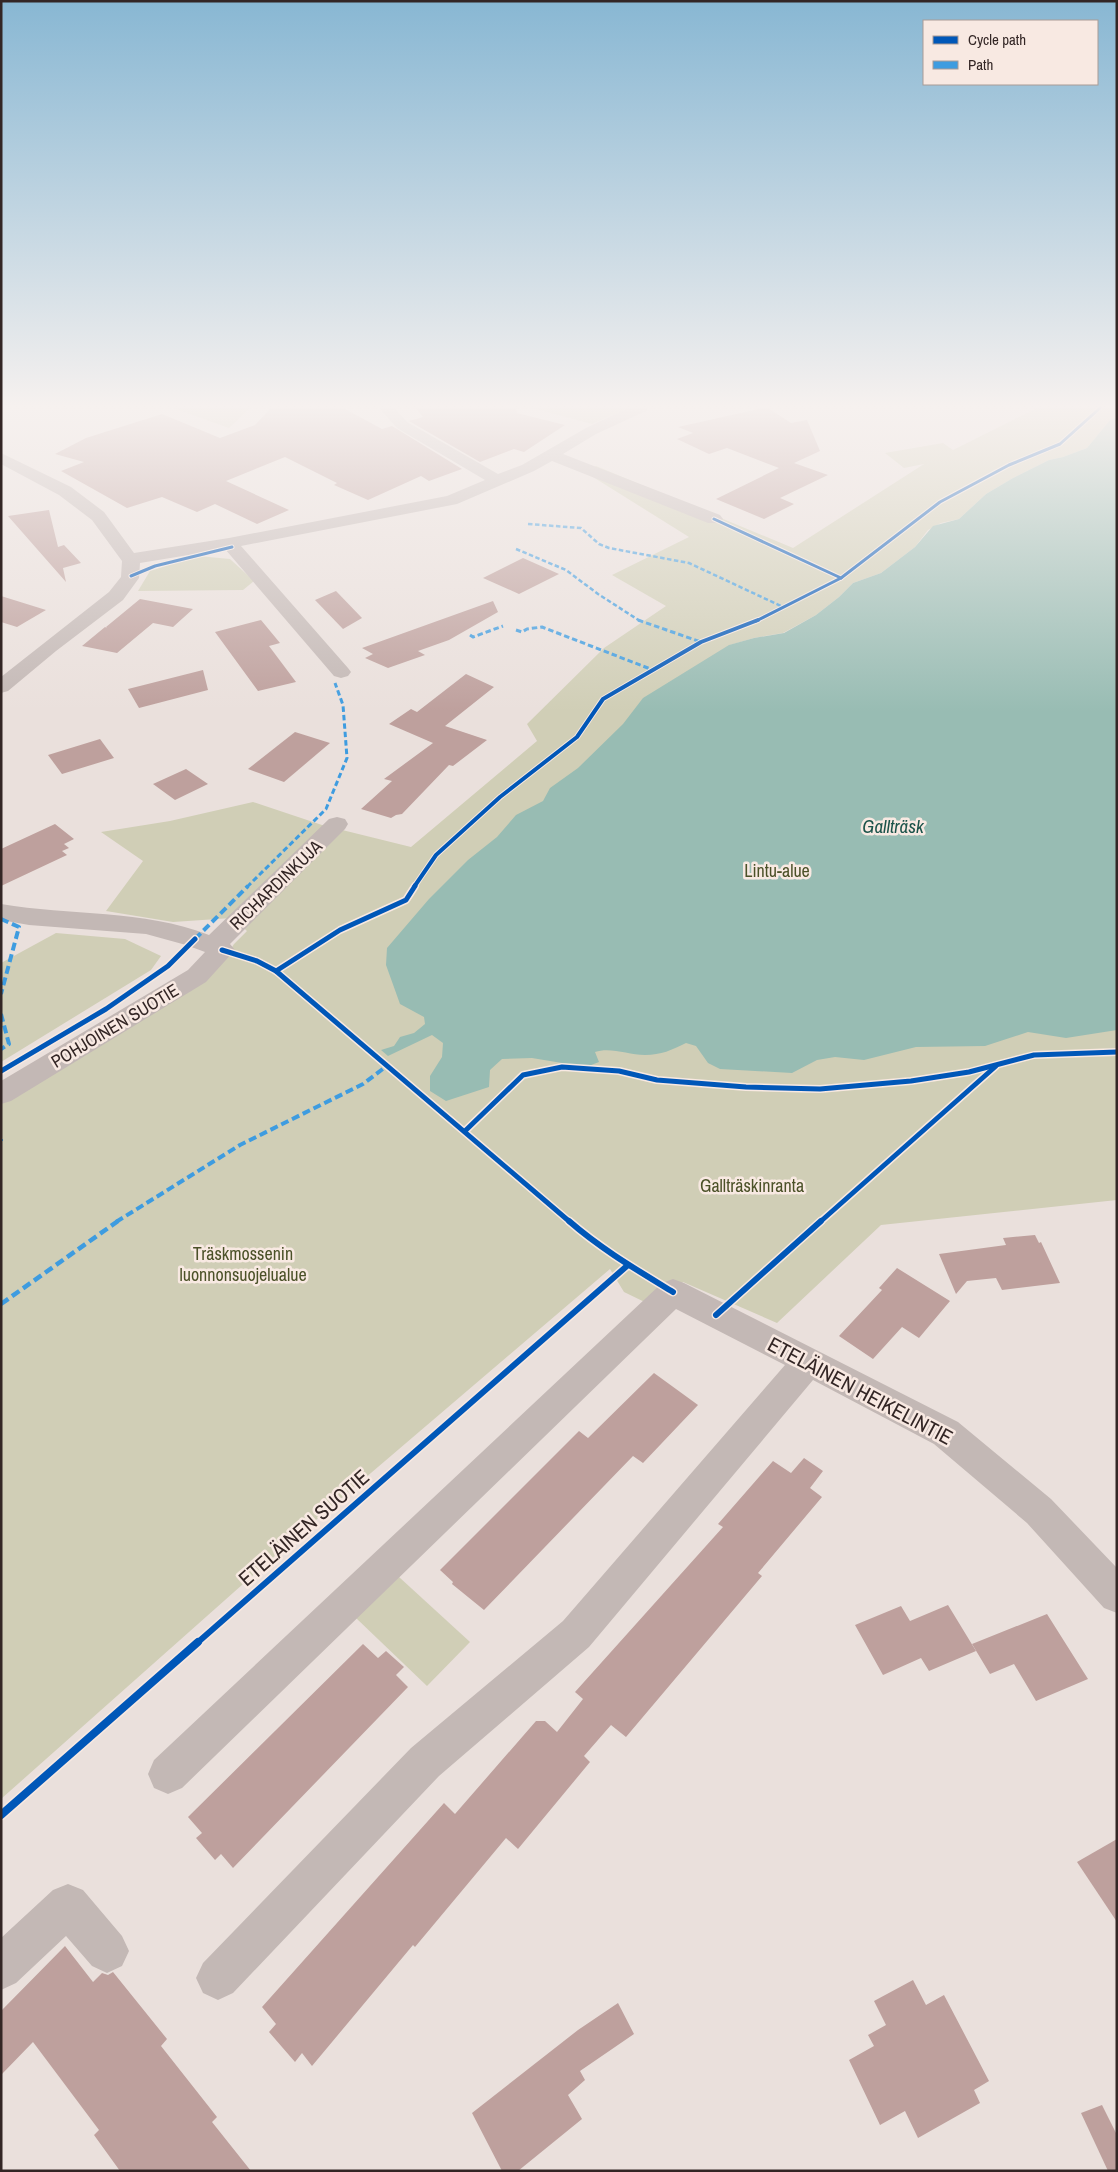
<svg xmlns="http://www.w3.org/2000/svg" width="1118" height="2172" font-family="'Archivo Narrow',sans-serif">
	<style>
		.green { fill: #d0ceb6 }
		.water { fill: #98bcb3 }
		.building { fill: #bea09d }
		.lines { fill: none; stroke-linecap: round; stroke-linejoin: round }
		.minor { fill: #c3b8b5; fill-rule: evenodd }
		.quiet-far3 { stroke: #3e9ce0; stroke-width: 2.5; stroke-dasharray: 4.5 2.5; stroke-linecap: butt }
		.quiet-far2 { stroke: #3e9ce0; stroke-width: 3; stroke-dasharray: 5.5 3; stroke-linecap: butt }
		.quiet-far1 { stroke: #3e9ce0; stroke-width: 4; stroke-dasharray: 8 4; stroke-linecap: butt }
		.quiet { stroke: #3e9ce0; stroke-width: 4.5; stroke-dasharray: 9 4.5; stroke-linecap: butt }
		.cycleway-far4-casing { stroke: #f8e9e2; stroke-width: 5 }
		.cycleway-far3-casing { stroke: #f8e9e2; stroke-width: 6 }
		.cycleway-far2-casing { stroke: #f8e9e2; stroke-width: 8 }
		.cycleway-far1-casing { stroke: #f8e9e2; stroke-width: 9 }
		.cycleway-casing { stroke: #f8e9e2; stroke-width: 11 }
		.cycleway-far4 { stroke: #0057b8; stroke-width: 3 }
		.cycleway-far3 { stroke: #0057b8; stroke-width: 4 }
		.cycleway-far2 { stroke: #0057b8; stroke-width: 5 }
		.cycleway-far1 { stroke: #0057b8; stroke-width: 6 }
		.cycleway { stroke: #0057b8; stroke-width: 8 }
		.labels { text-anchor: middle; stroke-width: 5; stroke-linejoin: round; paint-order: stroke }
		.park-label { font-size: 18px; fill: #4b5128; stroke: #f8e9e2 }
		.street-label { font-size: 18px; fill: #332625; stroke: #f8e9e2 }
		.water-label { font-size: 19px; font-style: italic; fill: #1b534a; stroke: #f8e9e2 }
		.near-street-label { font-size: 21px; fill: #332625; stroke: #f8e9e2 }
	</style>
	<rect width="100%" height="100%" fill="#eae0dc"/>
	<g class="green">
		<path d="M 173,408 L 250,408 L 229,428 Z"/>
		<path d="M 532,408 L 628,408 L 592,424 Z"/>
		<path d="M 1037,408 L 1117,408 L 1117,417 L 1110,420 L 1087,448 L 1063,457 L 1049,460 L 1013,478 L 986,494 L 959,519 L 941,523 L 928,530 L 915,547 L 881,573 L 853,583 L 839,597 L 816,615 L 783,633 L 754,638 L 730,645 L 1117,849 L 1117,1200 L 881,1225 L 777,1323 L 683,1282 L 657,1308 L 624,1292 L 610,1269 L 296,1537 L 1,1799 L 1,1101 L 221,964 L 234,944 L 247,931 L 232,918 L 173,922 L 106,911 L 143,861 L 101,832 L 170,821 L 253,802 L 322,825 L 411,847 L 537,741 L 527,724 L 604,648 L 666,606 L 612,575 L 689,537 L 585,472 L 596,466 L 793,548 L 924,464 L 904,468 L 885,453 L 943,443 L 953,450 Z"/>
		<path d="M 198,556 L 230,559 L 254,581 L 243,590 L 138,591 L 150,571 Z"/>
		<path d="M 56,933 L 125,939 L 161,956 L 151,970 L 1,1062 L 1,963 Z"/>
		<path d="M 399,1577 L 470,1642 L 427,1686 L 356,1618 Z"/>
	</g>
	<path class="water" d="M 1117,417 L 1117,1030 L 1066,1038 L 1028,1032 L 985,1046 L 916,1047 L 864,1060 L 835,1057 L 817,1060 L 792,1073 L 720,1069 L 708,1063 L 696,1046 L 686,1043 C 672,1050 661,1055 645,1055 C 628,1055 611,1047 595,1052 L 599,1062 L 586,1067 L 532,1058 L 502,1059 L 490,1070 L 489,1087 L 446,1101 L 430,1091 L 430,1076 L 442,1057 L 443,1043 L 432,1035 L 388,1056 L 381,1050 L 394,1046 L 400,1037 L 414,1033 L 425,1024 L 424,1017 L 400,1004 L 386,965 L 387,948 L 429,899 L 468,860 L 497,837 L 516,815 L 543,801 L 550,788 L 578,768 L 623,724 L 643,698 L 729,645 L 754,638 L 784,633 L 816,615 L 839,597 L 853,583 L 881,573 L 915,547 L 933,526 L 959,519 L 986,494 L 1013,478 L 1049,460 L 1063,457 L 1087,448 L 1110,420 Z"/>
	<g class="building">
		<path d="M 271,408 L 345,409 L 382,429 L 392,426 L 462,469 L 429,481 L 421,476 L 368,500 L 334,485 L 337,483 L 285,457 L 226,481 L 289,510 L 257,524 L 215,504 L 197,512 L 162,497 L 127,508 L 61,471 L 84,462 L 55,454 L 86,438 L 162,414 L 220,438 L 255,425 Z"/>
		<path d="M 416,408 L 516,408 L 517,413 L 565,425 L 524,452 L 514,449 L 480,462 L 409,421 L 423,417 Z"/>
		<path d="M 763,408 L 768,408 L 791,423 L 807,420 L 820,451 L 794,463 L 828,475 L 780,498 L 794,504 L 764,519 L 716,499 L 779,468 L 727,448 L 709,454 L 677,439 L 693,433 L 678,427 Z"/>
		<path d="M 49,510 L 58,547 L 64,545 L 81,563 L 63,568 L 66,582 L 8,516 Z"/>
		<path d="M 523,558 L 559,574 L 519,594 L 483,578 Z"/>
		<path d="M 336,591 L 362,618 L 343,629 L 315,600 Z"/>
		<path d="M 1,596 L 46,610 L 17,627 L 1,622 Z"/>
		<path d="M 140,599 L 193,609 L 173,627 L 153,623 L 117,653 L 82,646 L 105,627 L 107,628 L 106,627 Z"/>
		<path d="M 493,601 L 498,612 L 449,640 L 418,651 L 425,655 L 388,668 L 365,658 L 373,654 L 362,648 Z"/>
		<path d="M 261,620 L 280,643 L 269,646 L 296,682 L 258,691 L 215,632 Z"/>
		<path d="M 203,670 L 208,690 L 139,708 L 128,689 Z"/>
		<path d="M 466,674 L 494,687 L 445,726 L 487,740 L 453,766 L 449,765 L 402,814 L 396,815 L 391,818 L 361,809 L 392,781 L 384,779 L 433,743 L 389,724 L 411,709 L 417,712 Z"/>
		<path d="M 295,732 L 330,743 L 284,782 L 248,769 Z"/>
		<path d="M 100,739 L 114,758 L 62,774 L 48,755 Z"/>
		<path d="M 186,769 L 208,784 L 175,800 L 153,784 Z"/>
		<path d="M 55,824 L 74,839 L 64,844 L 69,848 L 62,851 L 67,855 L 1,886 L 1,849 Z"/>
		<path d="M 1035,1235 L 1039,1243 L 1041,1242 L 1060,1283 L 1002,1290 L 996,1278 L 967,1281 L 956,1294 L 939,1254 L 1006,1245 L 1003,1238 Z"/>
		<path d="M 897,1268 L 950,1301 L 919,1338 L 902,1327 L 873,1359 L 839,1336 L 882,1290 L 879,1288 Z"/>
		<path d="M 654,1373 L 698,1405 L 643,1463 L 633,1456 L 484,1610 L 452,1584 L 453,1582 L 440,1570 L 579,1431 L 588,1438 Z"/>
		<path d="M 804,1458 L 823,1471 L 810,1488 L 822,1497 L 758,1573 L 762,1576 L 626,1737 L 611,1725 L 584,1756 L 590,1762 L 518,1849 L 506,1838 L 415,1947 L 413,1945 L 312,2066 L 302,2053 L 295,2062 L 269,2032 L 276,2024 L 262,2007 L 444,1803 L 455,1814 L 536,1721 L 545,1721 L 557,1732 L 583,1699 L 575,1692 L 723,1527 L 718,1524 L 773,1461 L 791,1473 Z"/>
		<path d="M 948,1605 L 976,1651 L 929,1671 L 921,1658 L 883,1675 L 855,1625 L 901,1606 L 910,1621 Z"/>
		<path d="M 1047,1614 L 1088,1679 L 1036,1701 L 1014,1664 L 990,1674 L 972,1644 Z"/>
		<path d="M 363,1644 L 378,1658 L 386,1651 L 404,1667 L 396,1675 L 408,1687 L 233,1868 L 221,1854 L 215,1860 L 196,1838 L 202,1833 L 188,1817 Z"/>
		<path d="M 1117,1839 L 1117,1922 L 1077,1862 Z"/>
		<path d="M 65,1946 L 93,1982 L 102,1973 L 108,1975 L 113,1972 L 167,2039 L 161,2046 L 217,2117 L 212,2122 L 251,2171 L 120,2171 L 94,2135 L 99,2130 L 33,2042 L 1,2075 L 1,2011 Z"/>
		<path d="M 913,1980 L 926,2005 L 944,1995 L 989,2081 L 974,2090 L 980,2103 L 918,2138 L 905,2111 L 880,2125 L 849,2060 L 874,2046 L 868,2035 L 886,2025 L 874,2001 Z"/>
		<path d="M 618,2003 L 634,2034 L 580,2071 L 585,2080 L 568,2095 L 582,2119 L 518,2171 L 502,2171 L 472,2113 L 578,2030 Z"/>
		<path d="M 1102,2105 L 1117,2135 L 1117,2171 L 1108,2171 L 1081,2113 Z"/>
	</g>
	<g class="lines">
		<g class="minor">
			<path d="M 379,408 L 395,408 L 407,422 L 498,474 L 522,465 L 586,428 L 628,408 L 648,408 L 646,411 L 596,434 L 563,454 L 720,515 L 723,519 L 720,523 L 708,523 L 552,461 L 534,471 L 457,504 L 241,546 L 348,668 L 351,672 L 348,676 L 341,678 L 334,676 L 225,549 L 140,563 L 139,578 L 123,600 L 56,651 L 8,691 L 1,693 L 1,677 L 109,592 L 121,577 L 122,561 L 92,520 L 59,495 L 1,464 L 1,453 L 71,487 L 104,512 L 134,553 L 229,538 L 447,496 L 485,480 L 397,428 Z"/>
			<path d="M 337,817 L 345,819 L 348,824 L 345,829 L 230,944 L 235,950 L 206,982 L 11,1101 L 1,1104 L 1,1081 L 188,970 L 205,952 L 186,945 L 146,934 L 29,925 L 1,920 L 1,904 C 70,916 143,909 209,935 L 329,819 Z"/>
			<path d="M 673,1279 L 684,1283 L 958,1422 L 1051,1499 L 1117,1568 L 1117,1613 L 1104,1608 L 1027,1523 L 934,1444 L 813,1380 L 589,1647 L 439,1776 L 233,1993 L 218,2000 L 203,1993 L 196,1978 L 203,1963 L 411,1748 L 563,1621 L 785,1365 L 676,1309 L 182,1788 L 168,1794 L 154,1788 L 148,1774 L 154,1760 L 662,1283 Z"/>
			<path d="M 68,1884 L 83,1890 L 122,1936 L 129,1951 L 122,1966 L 107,1973 L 92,1966 L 66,1936 L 16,1983 L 1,1990 L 1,1938 L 53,1890 Z"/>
		</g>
		<g class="quiet-far3">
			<path d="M 528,524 L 581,528 L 599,544 L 609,548 L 689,563 L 783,607"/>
			<path d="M 516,549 L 566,570 L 598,594 L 640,621"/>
		</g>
		<g class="quiet-far2">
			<path d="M 638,620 L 701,642"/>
			<path d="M 516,630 L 522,632 L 527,629 L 542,627 L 653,670"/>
			<path d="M 470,635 L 473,637 L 503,626"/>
			<path d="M 247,887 L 326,809 L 347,758 L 343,705 L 335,683"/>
		</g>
		<g class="quiet-far1">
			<path d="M 1,919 L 19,927 L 1,994"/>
			<path d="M 195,939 L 248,886"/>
			<path d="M 1,1014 L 9,1044 L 1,1049"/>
			<path d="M 1,1139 L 1,1141"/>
			<path d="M 116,1222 L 240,1145 L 363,1084 L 388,1065"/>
		</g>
		<path class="quiet" d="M 1,1304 L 118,1221"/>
		<defs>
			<g id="cycleway-far4">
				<path d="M 714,519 L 841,578"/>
				<path d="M 131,576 L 155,566 L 232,547"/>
				<path d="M 756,621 L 841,578 L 940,502 L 1009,465 L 1060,444 L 1100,408"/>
			</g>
			<path id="cycleway-far3" d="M 414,887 L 436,855 L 500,797 L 577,737 L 603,699 L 701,642 L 758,620"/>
			<g id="cycleway-far2">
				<path d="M 222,950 L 257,961 L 276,971 L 570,1222"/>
				<path d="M 276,971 L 340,930 L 406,900 L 415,886"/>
				<path d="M 1,1071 L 106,1009 L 168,966 L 195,939"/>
				<path d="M 465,1131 L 523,1075 L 562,1067 L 619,1071 L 657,1080 L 746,1087 L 820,1089 L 911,1081 L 969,1072 L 1034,1055 L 1117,1052"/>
				<path d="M 820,1222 L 996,1066"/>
			</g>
			<g id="cycleway-far1">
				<path d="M 569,1221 C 601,1249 637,1270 673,1292"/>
				<path d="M 716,1315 L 821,1221"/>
				<path d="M 197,1643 L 628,1265"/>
			</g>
			<path id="cycleway" d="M 1,1815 L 198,1642"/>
		</defs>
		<use href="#cycleway-far4" class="cycleway-far4-casing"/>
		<use href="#cycleway-far3" class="cycleway-far3-casing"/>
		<use href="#cycleway-far2" class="cycleway-far2-casing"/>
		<use href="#cycleway-far1" class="cycleway-far1-casing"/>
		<use href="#cycleway" class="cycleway-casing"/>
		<use href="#cycleway-far4" class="cycleway-far4"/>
		<use href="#cycleway-far3" class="cycleway-far3"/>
		<use href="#cycleway-far2" class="cycleway-far2"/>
		<use href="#cycleway-far1" class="cycleway-far1"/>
		<use href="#cycleway" class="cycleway"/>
	</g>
	<linearGradient id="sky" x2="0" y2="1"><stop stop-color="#88b7d3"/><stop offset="0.57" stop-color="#f6f1ef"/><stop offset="1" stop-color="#f6f1ef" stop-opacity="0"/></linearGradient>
	<rect width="1118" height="712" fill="url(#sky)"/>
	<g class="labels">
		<g class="park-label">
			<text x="777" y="877">Lintu-alue</text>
			<text x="752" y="1192">Gallträskinranta</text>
			<text x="243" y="1260">Träskmossenin<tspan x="243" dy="21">luonnonsuojelualue</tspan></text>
		</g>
		<g class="street-label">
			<text transform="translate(276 885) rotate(-44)" y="6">RICHARDINKUJA</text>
			<text transform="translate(115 1026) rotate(-31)" y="6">POHJOINEN SUOTIE</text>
		</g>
		<g class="water-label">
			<text x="893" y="833">Gallträsk</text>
		</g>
		<g class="near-street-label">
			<text transform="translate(860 1391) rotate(28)" y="7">ETELÄINEN HEIKELINTIE</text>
			<text transform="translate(304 1528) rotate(-41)" y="7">ETELÄINEN SUOTIE</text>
		</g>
	</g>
	<rect width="1118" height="2172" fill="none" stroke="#332625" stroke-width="5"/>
	<rect x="923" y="20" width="175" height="65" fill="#f8e9e2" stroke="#a99b96"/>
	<rect x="933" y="36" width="25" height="8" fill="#0057b8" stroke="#a99b96"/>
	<text x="968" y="45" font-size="15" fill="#332625">Cycle path</text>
	<rect x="933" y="61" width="25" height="8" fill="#3e9ce0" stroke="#a99b96"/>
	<text x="968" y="70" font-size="15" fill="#332625">Path</text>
</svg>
